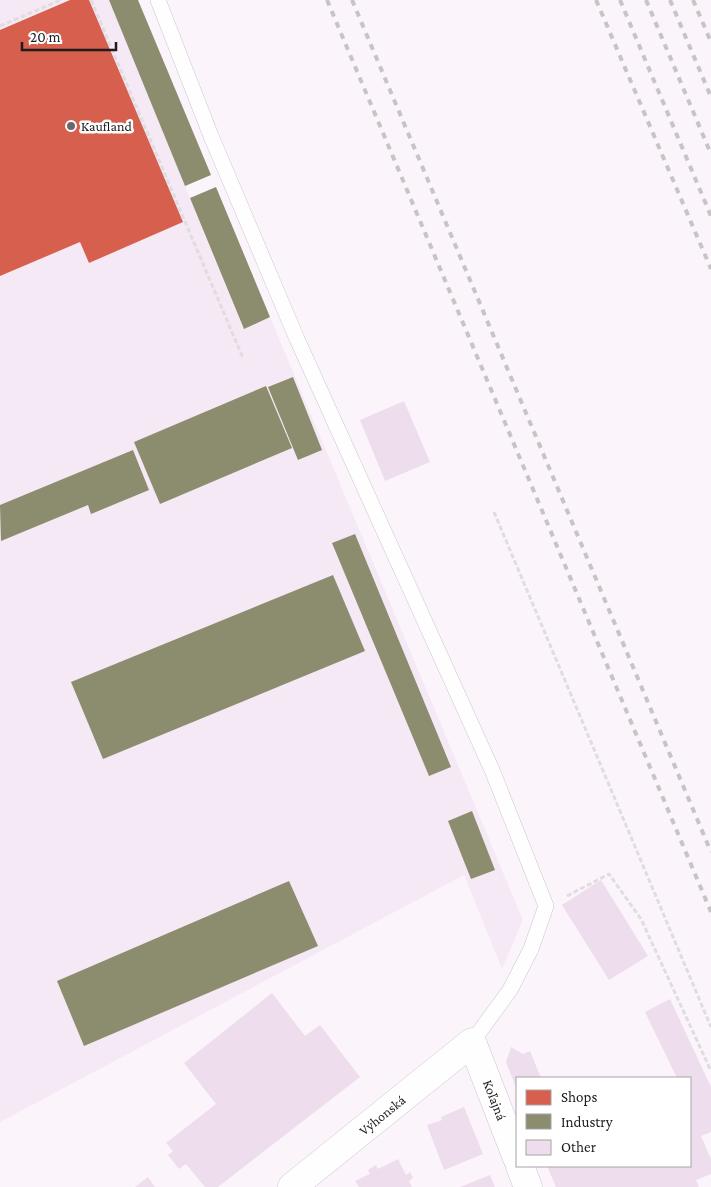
<svg xmlns="http://www.w3.org/2000/svg" width="711" height="1187" font-family="'Crimson Pro',serif">
	<style>
		.built { fill: #f5e9f5 }
		.shops { fill: #d6604d }
		.industry { fill: #8c8c6e }
		.building { fill: #eddded }
		.lines { fill: none; stroke-linecap: round; stroke-linejoin: round }
		.service-casing { stroke: #ccc7cc; stroke-width: 16 }
		.minor-casing { stroke: #ccc7cc; stroke-width: 29 }
		.path { stroke: #dfdddf; stroke-width: 3; stroke-dasharray: 5 2.5; stroke-linecap: butt }
		.service { stroke: #fefefe; stroke-width: 15 }
		.minor { stroke: #fefefe; stroke-width: 28 }
		.rail { stroke: #c6c5c6; stroke-width: 4; stroke-dasharray: 6 6; stroke-linecap: butt }
		.poi-dot { fill: #6c676c; stroke: #fff; stroke-width: 2 }
		.labels { text-anchor: middle; stroke-width: 5; stroke-linejoin: round; paint-order: stroke }
		.poi-label { font-size: 14px; fill: #1f1b1f; stroke: #fff; text-anchor: start }
		.street-label { font-size: 14px; fill: #1f1b1f; stroke: #fff }
	</style>
	<rect width="100%" height="100%" fill="#fbf5fb"/>
	<path class="built" d="M 0,0 L 109,0 L 243,328 L 270,317 L 523,920 L 502,969 L 464,875 L 0,1122 Z"/>
	<path class="shops" d="M 70,0 L 89,0 L 183,222 L 89,263 L 80,242 L 0,276 L 0,30 Z"/>
	<g class="industry">
		<path d="M 109,0 L 138,0 L 211,175 L 185,186 Z"/>
		<path d="M 216,187 L 270,317 L 244,329 L 190,198 Z"/>
		<path d="M 293,377 L 322,450 L 298,460 L 268,387 Z"/>
		<path d="M 266,386 L 292,448 L 160,504 L 134,442 Z"/>
		<path d="M 133,450 L 149,490 L 91,514 L 88,505 L 1,541 L 0,505 Z"/>
		<path d="M 355,534 L 451,767 L 429,776 L 332,543 Z"/>
		<path d="M 333,575 L 365,651 L 103,759 L 71,682 Z"/>
		<path d="M 472,811 L 495,870 L 471,879 L 448,821 Z"/>
		<path d="M 289,881 L 318,946 L 84,1046 L 57,981 Z"/>
	</g>
	<g class="building">
		<path d="M 404,401 L 430,462 L 385,481 L 360,420 Z"/>
		<path d="M 601,880 L 648,956 L 609,980 L 562,905 Z"/>
		<path d="M 272,993 L 305,1036 L 320,1025 L 360,1077 L 218,1187 L 205,1187 L 186,1164 L 179,1169 L 168,1155 L 173,1151 L 166,1143 L 216,1104 L 184,1063 Z"/>
		<path d="M 670,999 L 711,1087 L 711,1132 L 701,1136 L 711,1159 L 711,1174 L 696,1180 L 699,1187 L 556,1187 L 547,1166 L 690,1166 L 690,1078 L 677,1078 L 645,1012 Z"/>
		<path d="M 511,1047 L 523,1054 L 530,1051 L 541,1078 L 517,1078 L 517,1090 L 506,1062 Z"/>
		<path d="M 464,1107 L 483,1154 L 444,1170 L 427,1125 L 442,1120 L 441,1117 Z"/>
		<path d="M 398,1159 L 406,1175 L 410,1172 L 413,1178 L 409,1181 L 412,1187 L 359,1187 L 355,1181 L 370,1174 L 368,1170 L 376,1165 L 378,1169 Z"/>
		<path d="M 490,1175 L 495,1187 L 460,1187 Z"/>
		<path d="M 148,1177 L 155,1187 L 135,1187 Z"/>
	</g>
	<g class="lines">
		<defs>
			<path id="service" d="M 158,0 L 211,136 L 297,339 L 492,770 L 546,906 L 531,949 L 510,990 L 472,1042"/>
			<g id="minor">
				<path d="M 520,1166 L 528,1187"/>
				<path d="M 292,1187 L 472,1042 L 517,1158"/>
			</g>
		</defs>
		<use href="#service" class="service-casing"/>
		<use href="#minor" class="minor-casing"/>
		<g class="path">
			<path d="M 91,0 L 243,358"/>
			<path d="M 0,26 L 61,0"/>
			<path d="M 494,512 L 711,1027"/>
			<path d="M 567,896 L 609,874 L 641,919 L 711,1071"/>
		</g>
		<use href="#service" class="service"/>
		<use href="#minor" class="minor"/>
		<g class="rail">
			<path d="M 327,0 L 711,912"/>
			<path d="M 352,0 L 711,852"/>
			<path d="M 596,0 L 711,269"/>
			<path d="M 620,0 L 711,216"/>
			<path d="M 646,0 L 711,154"/>
			<path d="M 670,0 L 711,97"/>
			<path d="M 693,0 L 711,42"/>
		</g>
	</g>
	<circle class="poi-dot" cx="71" cy="126" r="5"/>
	<g class="labels">
		<g class="poi-label">
			<text x="81" y="131">Kaufland</text>
		</g>
		<g class="street-label">
			<text transform="translate(495 1100) rotate(69)" y="5">Koľajná</text>
			<text transform="translate(382 1115) rotate(-39)" y="5">Výhonská</text>
		</g>
	</g>
	<rect x="516" y="1077" width="175" height="90" fill="#ffffff" stroke="#a5a4a5"/>
	<rect x="526" y="1090" width="25" height="15" fill="#d6604d" stroke="#a5a4a5"/>
	<text x="561" y="1102" font-size="15" fill="#1f1b1f">Shops</text>
	<rect x="526" y="1114" width="25" height="15" fill="#8c8c6e" stroke="#a5a4a5"/>
	<text x="561" y="1127" font-size="15" fill="#1f1b1f">Industry</text>
	<rect x="526" y="1140" width="25" height="15" fill="#eddded" stroke="#a5a4a5"/>
	<text x="561" y="1152" font-size="15" fill="#1f1b1f">Other</text>
	<path d="M22 42v8h94v-8" fill="none" stroke="#1f1b1f" stroke-width="2.5"/>
	<text x="30" y="42" font-size="15" fill="#1f1b1f" stroke="#ffffff" stroke-width="4" paint-order="stroke">20 m</text>
</svg>
